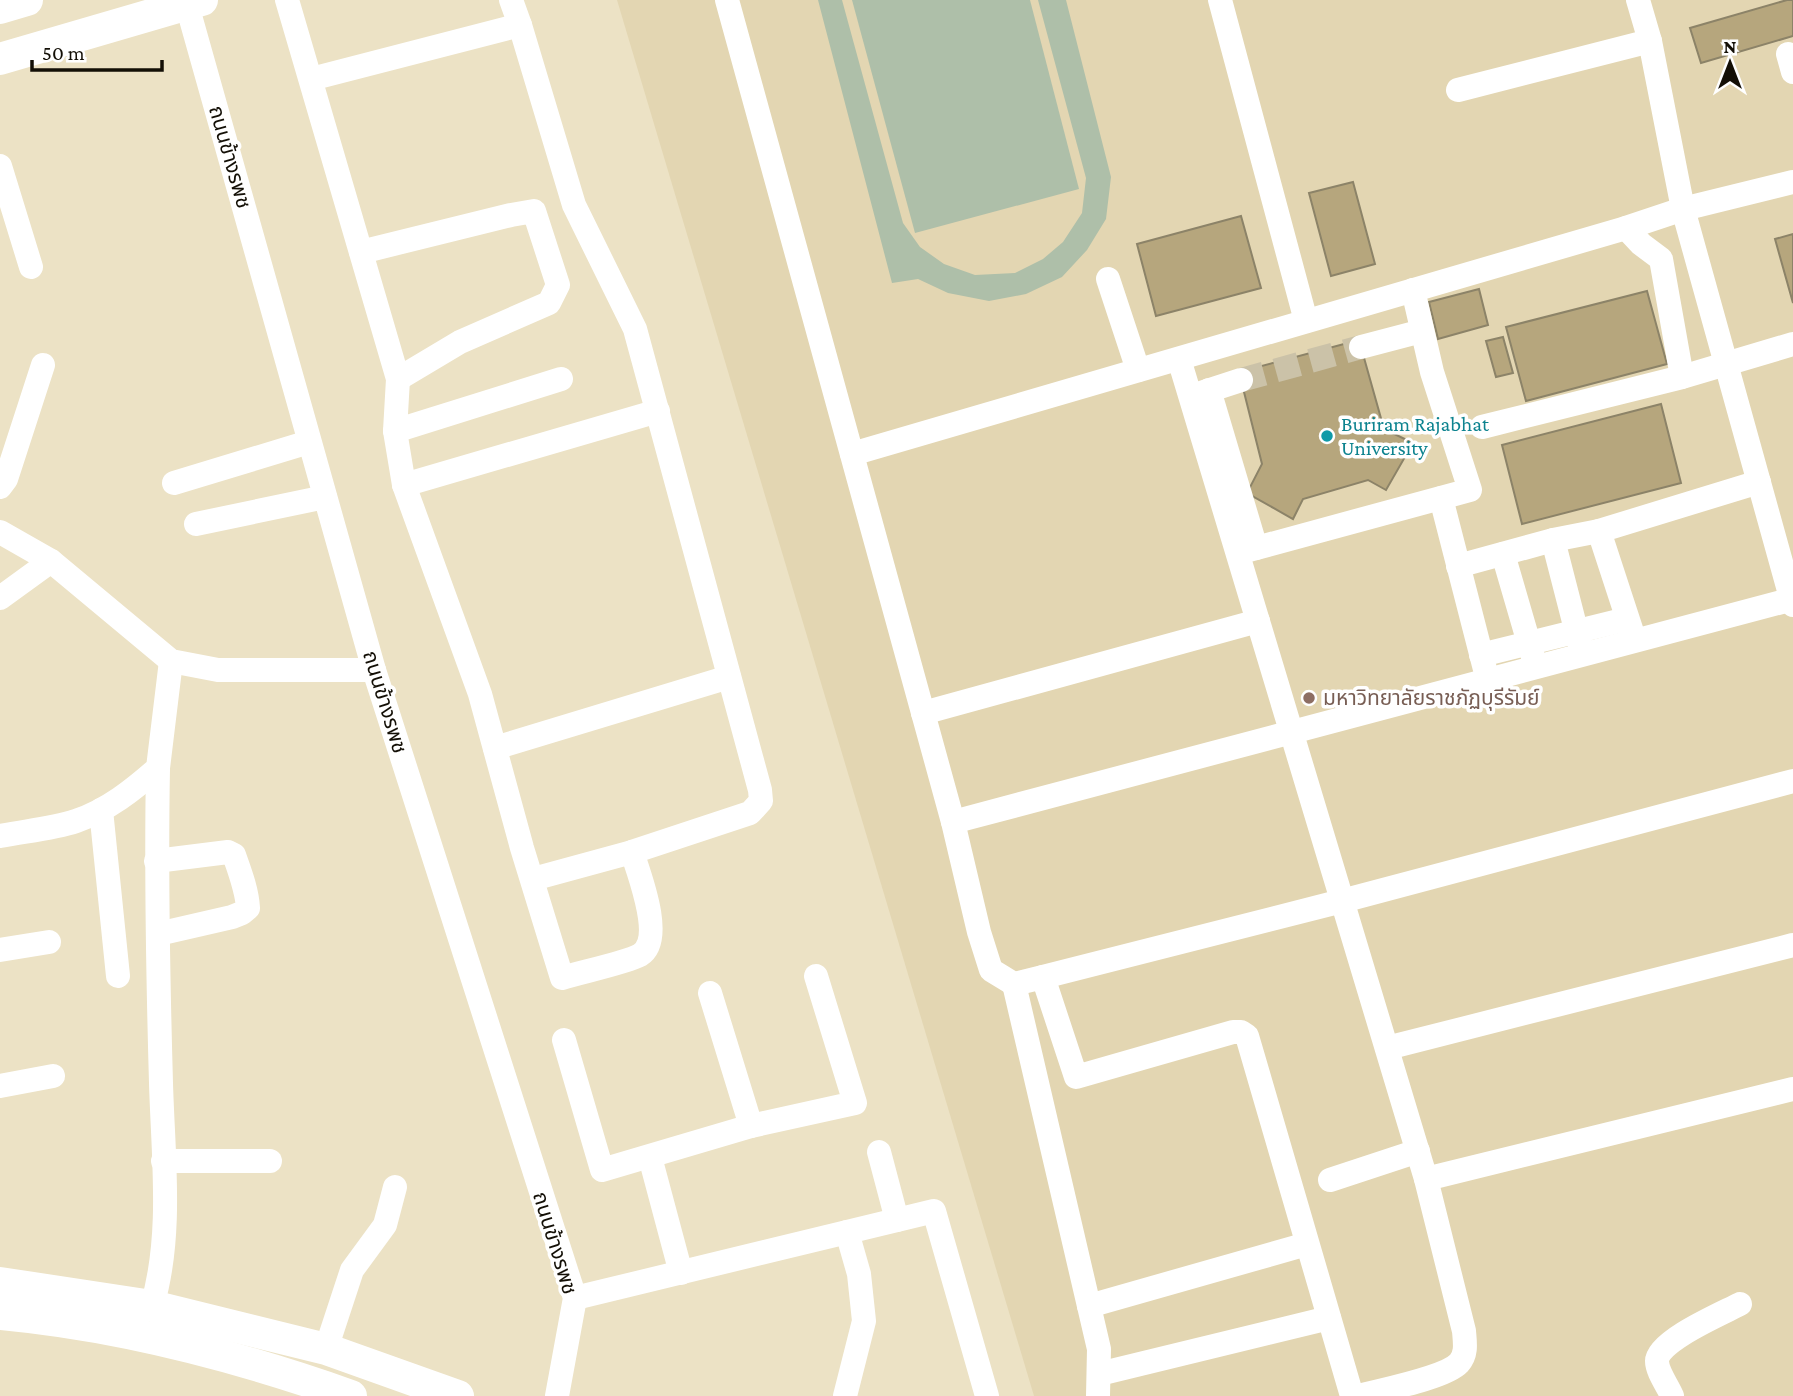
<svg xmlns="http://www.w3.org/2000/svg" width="1793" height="1396" font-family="'Crimson Pro','Noto Sans Thai',serif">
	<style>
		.built { fill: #e3d6b2 }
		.green { fill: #aebfa9 }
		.building { fill: #b6a67d; stroke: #8c8368; stroke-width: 2 }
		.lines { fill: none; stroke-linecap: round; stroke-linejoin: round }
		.minor-tunnel { stroke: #cbc2a8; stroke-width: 24; stroke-dasharray: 24 12; stroke-linecap: butt }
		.minor { stroke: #fff; stroke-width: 24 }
		.major { stroke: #fff; stroke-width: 32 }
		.culture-dot { fill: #0f9aa8; stroke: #fff; stroke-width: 2.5 }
		.education-dot { fill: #8d6e63; stroke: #fff; stroke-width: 2.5 }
		.labels { text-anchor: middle; stroke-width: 7; stroke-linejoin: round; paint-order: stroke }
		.street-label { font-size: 21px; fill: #130f06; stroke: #fff }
		.culture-label { font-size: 21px; fill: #0d838f; stroke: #fff; text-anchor: start }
		.education-label { font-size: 21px; fill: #785e54; stroke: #fff; text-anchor: start }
	</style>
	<rect width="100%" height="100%" fill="#ece2c5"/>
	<path class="built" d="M 617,0 L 1793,0 L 1793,1396 L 1034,1396 Z"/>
	<g class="green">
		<path d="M 818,0 L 842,0 L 903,223 L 920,247 L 944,264 L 975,275 L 1015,273 L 1043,259 L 1063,242 L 1082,213 L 1086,178 L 1038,0 L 1066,0 L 1111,177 L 1106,219 L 1087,250 L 1062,277 L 1026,294 L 989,301 L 948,293 L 918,279 L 892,283 Z"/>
		<path d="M 852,0 L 1030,0 L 1079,189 L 915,233 Z"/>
	</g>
	<g class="building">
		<path d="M 1787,0 L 1793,0 L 1793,36 L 1701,63 L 1690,28 Z"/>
		<path d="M 1353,182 L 1375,264 L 1331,276 L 1309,193 Z"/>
		<path d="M 1241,216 L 1261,288 L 1156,316 L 1137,244 Z"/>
		<path d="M 1793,234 L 1793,303 L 1775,239 Z"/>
		<path d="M 1479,289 L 1488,325 L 1438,339 L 1429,302 Z"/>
		<path d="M 1647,291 L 1667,364 L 1526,401 L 1506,327 Z"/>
		<path d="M 1503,337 L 1513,373 L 1496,377 L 1486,341 Z"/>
		<path d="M 1359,340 L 1384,429 L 1413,443 L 1386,490 L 1368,480 L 1303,499 L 1293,519 L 1247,493 L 1262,464 L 1239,372 Z"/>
		<path d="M 1661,404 L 1681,483 L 1522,524 L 1502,445 Z"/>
	</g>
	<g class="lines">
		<path class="minor-tunnel" d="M 1241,380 L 1361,347"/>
		<g class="minor">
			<path d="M 287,0 L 398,379 L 395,431 L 404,485 L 480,694 L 522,848 L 562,978 C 581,972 625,963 640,955 C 665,940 639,874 632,852"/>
			<path d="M 511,0 L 520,25"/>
			<path d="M 727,0 L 953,822 L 979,932 L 991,970 L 1014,984 L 1043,977 L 1342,901 L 1793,781"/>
			<path d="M 1220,0 L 1306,321"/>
			<path d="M 1638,0 L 1650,41 L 1683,209 L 1793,605"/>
			<path d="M 187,5 L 374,670 L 575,1298 L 557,1396"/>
			<path d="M 1788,54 L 1793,72"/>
			<path d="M 311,79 L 520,25 L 574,205 L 635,329 L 760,790 L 761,801 L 750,813 L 632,852 L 533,879"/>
			<path d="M 1458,90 L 1650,41"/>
			<path d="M 0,166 L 31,267"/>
			<path d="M 1626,228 L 1641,244 L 1661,259 L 1682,377"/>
			<path d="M 361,252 L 511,215 L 534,211 L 558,285 L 549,303 L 460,342 L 398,379"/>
			<path d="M 1108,279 L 1138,370"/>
			<path d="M 1361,347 L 1422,331"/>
			<path d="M 1179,359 L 1426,1179 L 1464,1331 C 1465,1343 1467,1354 1459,1363 C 1445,1378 1381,1390 1359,1396"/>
			<path d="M 1209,390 L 1256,548"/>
			<path d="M 1195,395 L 1241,380"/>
			<path d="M 1482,427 L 1682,377 L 1793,344"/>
			<path d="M 395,431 L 561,379"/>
			<path d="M 852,454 L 1626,228 L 1683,209 L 1793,182"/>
			<path d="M 174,483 L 309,442"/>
			<path d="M 404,485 L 658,411"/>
			<path d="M 0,487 L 6,479 L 43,365"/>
			<path d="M 1441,498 L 1488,681"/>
			<path d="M 196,524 L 325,497"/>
			<path d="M 1599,531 L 1633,635"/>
			<path d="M 0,532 L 51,561 L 171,661 L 218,670 L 374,670"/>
			<path d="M 1553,540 L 1580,645"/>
			<path d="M 1238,553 L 1470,490 L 1432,372 L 1413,290"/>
			<path d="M 1503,554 L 1533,657"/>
			<path d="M 1458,566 L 1553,540 L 1599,531 L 1759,482"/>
			<path d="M 0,598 L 51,561"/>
			<path d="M 1481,655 L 1627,619"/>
			<path d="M 923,713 L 1258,621"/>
			<path d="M 495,748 L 729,677"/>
			<path d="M 101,810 L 118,976"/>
			<path d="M 953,822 L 1793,599"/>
			<path d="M 0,836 C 25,831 52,829 76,821 C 108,810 133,790 158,768 L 171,661"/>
			<path d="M 156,861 L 228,852 L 234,855 C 240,872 247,890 248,908 L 242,913 L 232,917 L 158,934"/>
			<path d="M 0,950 L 49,942"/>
			<path d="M 1043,977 L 1076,1077 L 1233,1032 L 1241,1032 L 1247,1036 L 1352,1396"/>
			<path d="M 1014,984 L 1099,1349 L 1098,1396"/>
			<path d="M 710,993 L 751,1126"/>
			<path d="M 564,1040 L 602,1170 L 751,1126 L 855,1103 L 816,976"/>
			<path d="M 1387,1048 L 1793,945"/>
			<path d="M 0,1086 L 53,1076"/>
			<path d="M 879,1152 L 897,1220"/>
			<path d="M 650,1157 L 681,1273"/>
			<path d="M 163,1161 L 270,1161"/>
			<path d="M 1426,1179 L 1793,1089"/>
			<path d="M 1330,1180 L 1418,1151"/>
			<path d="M 575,1298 L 934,1211 L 987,1396"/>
			<path d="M 152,1306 C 173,1235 163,1156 161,1083 C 158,978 156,873 158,768"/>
			<path d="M 1089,1306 L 1307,1244"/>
			<path d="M 326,1349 L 352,1270 L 385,1225 L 395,1187"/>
			<path d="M 1099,1374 L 1329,1318"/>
			<path d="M 845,1396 L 864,1321 L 859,1274 L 847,1232"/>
			<path d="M 1672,1396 C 1668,1386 1657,1372 1657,1361 C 1657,1341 1723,1313 1740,1304"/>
		</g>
		<g class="major">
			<path d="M 0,8 L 27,0"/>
			<path d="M 0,59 L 202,0"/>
			<path d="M 0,1283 L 152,1306 L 326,1349 L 458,1396"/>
			<path d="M 0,1314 C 119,1325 238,1356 351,1396"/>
		</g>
	</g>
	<circle class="culture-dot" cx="1327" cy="436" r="7"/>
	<circle class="education-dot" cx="1309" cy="698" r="7"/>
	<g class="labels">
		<g class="street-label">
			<text transform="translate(230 157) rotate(74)" y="7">ถนนข้างรพช</text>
			<text transform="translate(385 702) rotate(73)" y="7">ถนนข้างรพช</text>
			<text transform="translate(555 1243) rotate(73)" y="7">ถนนข้างรพช</text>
		</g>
		<g class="culture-label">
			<text x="1341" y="431">Buriram Rajabhat<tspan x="1341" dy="24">University</tspan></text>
		</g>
		<g class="education-label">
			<text x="1323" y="705">มหาวิทยาลัยราชภัฏบุรีรัมย์</text>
		</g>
	</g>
	<g transform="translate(1730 63)" stroke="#ffffff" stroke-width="5" paint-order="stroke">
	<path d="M0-5L12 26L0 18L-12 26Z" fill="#130f06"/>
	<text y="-10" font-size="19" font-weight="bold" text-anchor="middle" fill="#130f06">N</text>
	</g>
	<path d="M32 60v10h130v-10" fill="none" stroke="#130f06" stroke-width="3.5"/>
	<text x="42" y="60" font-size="21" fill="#130f06" stroke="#ffffff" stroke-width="5" paint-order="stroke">50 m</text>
</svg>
